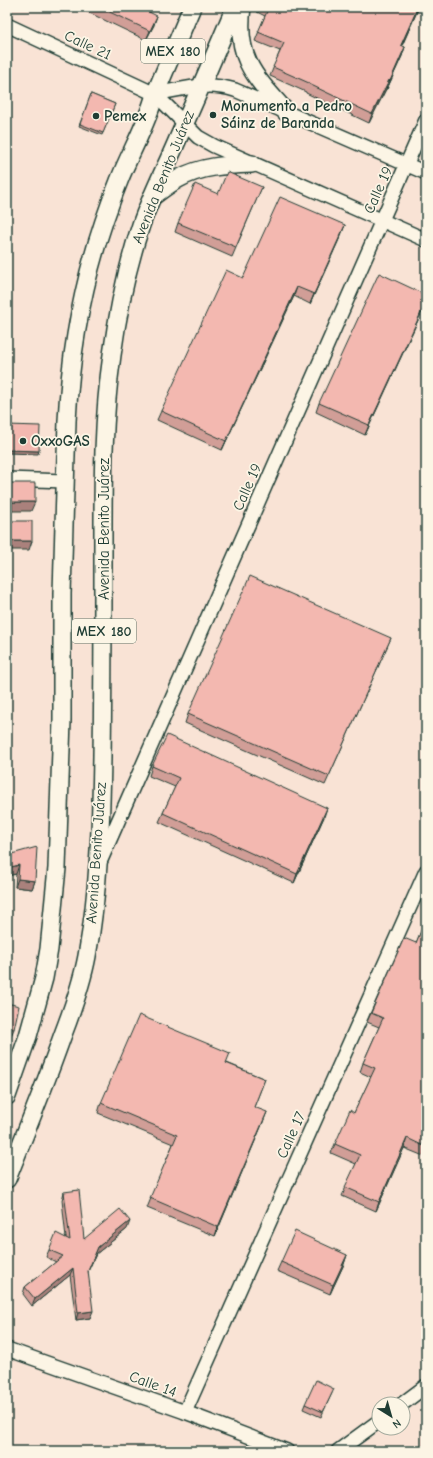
<svg xmlns="http://www.w3.org/2000/svg" width="433" height="1458" font-family="'Comic Neue',sans-serif">
	<style>
		.lines { fill: none; stroke-linecap: round; stroke-linejoin: round }
		.minor-casing { stroke: #1f3d34; stroke-width: 16 }
		.major-casing { stroke: #1f3d34; stroke-width: 20 }
		.minor { stroke: #fcf5e5; stroke-width: 13 }
		.major { stroke: #fcf5e5; stroke-width: 17 }
		.wall { fill: #d19e97; stroke: #1f3d34 }
		.shaded-wall { fill: #aa817b; stroke: #1f3d34 }
		.building { fill: #f3b8b0; stroke: #1f3d34 }
		.poi-dot { fill: #1f3d34; stroke: #fcf5e5; stroke-width: 1.5 }
		.labels { text-anchor: middle; stroke-width: 3.5; stroke-linejoin: round; paint-order: stroke }
		.shield { fill: #fcf5e5; stroke: #617469; stroke-width: 1 }
		.shield-label { font-size: 14px; font-weight: bold; fill: #1f3d34 }
		.street-label { font-size: 15px; fill: #1f3d34; stroke: #fcf5e5 }
		.poi-label { font-size: 15px; font-weight: bold; fill: #1f3d34; stroke: #fcf5e5; text-anchor: start }
	</style>
	<rect width="100%" height="100%" fill="#f9e3d5"/>
	<filter id="ink" filterUnits="userSpaceOnUse"><feTurbulence type="fractalNoise" baseFrequency=".025" numOctaves="2"/><feDisplacementMap in="SourceGraphic" scale="8" xChannelSelector="R" yChannelSelector="G"/><feConvolveMatrix kernelMatrix="1 2 1 2 8 2 1 2 1" color-interpolation-filters="sRGB"/></filter>
	<g filter="url(#ink)">
		<g class="lines">
			<defs>
				<g id="minor">
					<path d="M 7,25 L 155,94 L 198,137 L 214,146 L 426,240"/>
					<path d="M 155,94 C 185,89 206,81 235,90 L 426,173"/>
					<path d="M 7,479 L 65,481"/>
					<path d="M 101,860 L 426,120"/>
					<path d="M 7,1349 L 185,1412 L 287,1451"/>
					<path d="M 402,1404 L 426,1386"/>
					<path d="M 185,1412 L 426,871"/>
					<path d="M 338,1451 L 379,1421"/>
				</g>
				<g id="major">
					<path d="M 242,7 C 235,59 255,77 287,113"/>
					<path d="M 152,197 C 160,191 169,184 178,179 C 201,166 226,165 252,164"/>
					<path d="M 7,1096 L 28,1036 L 44,978 L 49,949 L 57,868 L 62,720 L 62,594 L 67,421 C 71,339 88,257 119,181 C 130,152 147,125 155,94 L 192,7"/>
					<path d="M 7,1179 C 26,1132 45,1085 62,1037 C 72,1011 82,983 87,956 C 99,890 101,823 102,756 C 103,691 103,626 103,561 C 103,493 102,423 112,355 C 118,311 127,267 141,225 C 151,196 165,169 177,141 C 197,96 216,52 235,7"/>
				</g>
			</defs>
			<use href="#minor" class="minor-casing"/>
			<use href="#major" class="major-casing"/>
			<use href="#minor" class="minor"/>
			<use href="#major" class="major"/>
		</g>
		<g class="wall">
			<path d="M 77,7 L 148,7 L 146,11 L 154,25 L 146,40 Z"/>
			<path d="M 259,7 L 419,7 L 402,46 L 405,47 L 402,56 L 387,89 L 386,89 L 369,123 L 306,93 L 306,92 L 270,76 L 280,51 L 255,41 L 265,16 L 257,12 Z"/>
			<path d="M 91,94 L 115,104 L 102,135 L 79,126 Z"/>
			<path d="M 262,187 L 258,196 L 232,257 L 175,232 L 178,223 Z"/>
			<path d="M 345,225 L 341,235 L 310,304 L 294,296 L 222,450 L 157,420 L 161,411 L 243,278 Z"/>
			<path d="M 426,295 L 426,303 L 425,305 L 365,435 L 316,412 L 319,403 Z"/>
			<path d="M 391,638 L 387,647 L 325,785 L 185,723 L 188,714 Z"/>
			<path d="M 152,766 L 324,817 L 294,883 L 159,822 L 163,813 L 175,787 L 149,776 Z"/>
			<path d="M 7,849 L 8,855 L 35,881 L 32,889 L 15,887 L 16,874 L 7,876 Z"/>
			<path d="M 426,919 L 426,1157 L 404,1148 L 376,1211 L 342,1196 L 356,1164 L 331,1153 L 335,1144 L 354,1113 L 371,1077 L 360,1072 L 363,1063 L 379,1027 L 367,1022 L 371,1013 L 416,943 Z"/>
			<path d="M 7,1003 L 14,1029 L 10,1038 L 7,1038 Z"/>
			<path d="M 227,1063 L 265,1079 L 254,1107 L 263,1122 L 215,1236 L 147,1208 L 173,1144 L 98,1113 L 101,1103 Z"/>
			<path d="M 64,1192 L 84,1239 L 127,1229 L 96,1254 L 88,1271 L 90,1318 L 76,1320 L 70,1275 L 32,1306 L 23,1294 L 25,1287 L 56,1262 L 46,1257 L 49,1250 L 66,1238 L 62,1200 Z"/>
			<path d="M 347,1255 L 344,1264 L 330,1294 L 277,1271 L 281,1262 Z"/>
			<path d="M 332,1393 L 321,1417 L 303,1409 L 305,1404 Z"/>
		</g>
		<g class="shaded-wall">
			<path d="M 418,7 L 419,7 L 398,54 L 401,45 Z"/>
			<path d="M 157,16 L 154,25 L 146,40 L 150,31 Z"/>
			<path d="M 405,47 L 402,56 L 387,89 L 390,81 Z"/>
			<path d="M 389,80 L 386,89 L 369,123 L 372,114 Z"/>
			<path d="M 345,225 L 341,235 L 310,304 L 314,294 Z"/>
			<path d="M 297,287 L 294,296 L 222,450 L 226,441 Z"/>
			<path d="M 426,302 L 426,303 L 365,435 L 369,425 Z"/>
			<path d="M 7,450 L 39,451 L 38,454 L 7,453 Z"/>
			<path d="M 7,502 L 35,502 L 31,511 L 7,511 Z"/>
			<path d="M 7,541 L 32,541 L 29,550 L 7,550 Z"/>
			<path d="M 327,808 L 324,817 L 294,883 L 297,874 Z"/>
			<path d="M 19,865 L 16,874 L 7,876 L 7,868 Z"/>
			<path d="M 18,879 L 35,881 L 32,889 L 15,887 Z"/>
			<path d="M 267,1112 L 263,1122 L 215,1236 L 218,1227 Z"/>
			<path d="M 407,1138 L 404,1148 L 376,1211 L 379,1202 Z"/>
			<path d="M 130,1221 L 127,1229 L 96,1254 L 85,1278 L 98,1247 Z"/>
			<path d="M 347,1255 L 344,1264 L 330,1294 L 333,1285 Z"/>
			<path d="M 73,1268 L 70,1275 L 32,1306 L 35,1299 Z"/>
			<path d="M 93,1311 L 90,1318 L 76,1320 L 78,1313 Z"/>
		</g>
		<g class="building">
			<path d="M 99,7 L 147,7 L 145,10 L 157,16 L 150,31 Z"/>
			<path d="M 269,7 L 418,7 L 401,45 L 405,47 L 390,81 L 389,80 L 372,114 L 309,84 L 309,83 L 273,67 L 284,43 L 258,32 Z"/>
			<path d="M 91,94 L 115,104 L 103,133 L 80,124 Z"/>
			<path d="M 227,172 L 262,187 L 236,247 L 178,223 L 195,184 L 218,194 Z"/>
			<path d="M 280,197 L 345,225 L 314,294 L 297,287 L 226,441 L 161,411 L 226,270 L 243,278 Z"/>
			<path d="M 379,273 L 426,295 L 426,302 L 369,425 L 319,403 Z"/>
			<path d="M 7,425 L 40,426 L 39,451 L 7,450 Z"/>
			<rect x="7" y="483" width="28" height="19"/>
			<rect x="7" y="521" width="25" height="20"/>
			<path d="M 250,576 L 391,638 L 329,776 L 188,714 Z"/>
			<path d="M 167,735 L 327,808 L 297,874 L 163,813 L 179,778 L 152,766 Z"/>
			<path d="M 37,847 L 35,881 L 18,879 L 19,865 L 7,868 L 7,849 L 8,855 Z"/>
			<path d="M 426,919 L 426,1147 L 407,1138 L 379,1202 L 345,1187 L 360,1155 L 335,1144 L 350,1110 L 354,1113 L 375,1068 L 363,1063 L 383,1018 L 371,1013 L 404,938 L 416,943 Z"/>
			<path d="M 7,1003 L 19,1006 L 14,1029 L 7,1028 Z"/>
			<path d="M 139,1015 L 230,1053 L 226,1063 L 265,1079 L 254,1107 L 267,1112 L 218,1227 L 150,1198 L 177,1135 L 101,1103 Z"/>
			<path d="M 79,1190 L 84,1239 L 120,1209 L 130,1221 L 98,1247 L 88,1271 L 93,1311 L 78,1313 L 73,1268 L 35,1299 L 25,1287 L 63,1256 L 49,1250 L 56,1233 L 70,1240 L 64,1192 Z"/>
			<path d="M 295,1231 L 347,1255 L 333,1285 L 281,1262 Z"/>
			<path d="M 316,1380 L 334,1389 L 323,1412 L 305,1404 Z"/>
		</g>
	</g>
	<g class="poi-dot">
		<circle cx="213" cy="115" r="4"/>
		<circle cx="96" cy="116" r="4"/>
		<circle cx="23" cy="441" r="4"/>
	</g>
	<g class="labels">
		<g class="shield">
			<rect x="141" y="39" width="64" height="24" rx="3"/>
			<rect x="72" y="619" width="64" height="24" rx="3"/>
		</g>
		<g class="shield-label">
			<text x="173" y="56">MEX 180</text>
			<text x="104" y="636">MEX 180</text>
		</g>
		<g class="street-label">
			<text transform="translate(88 45) rotate(25)" y="5">Calle 21</text>
			<text transform="translate(163 177) rotate(-68)" y="5">Avenida Benito Juárez</text>
			<text transform="translate(378 190) rotate(-66)" y="5">Calle 19</text>
			<text transform="translate(247 487) rotate(-66)" y="5">Calle 19</text>
			<text transform="translate(104 529) rotate(-90)" y="5">Avenida Benito Juárez</text>
			<text transform="translate(96 853) rotate(-86)" y="5">Avenida Benito Juárez</text>
			<text transform="translate(291 1135) rotate(-66)" y="5">Calle 17</text>
			<text transform="translate(153 1384) rotate(20)" y="5">Calle 14</text>
		</g>
		<g class="poi-label">
			<text x="221" y="111">Monumento a Pedro<tspan x="221" dy="17">Sáinz de Baranda</tspan></text>
			<text x="104" y="121">Pemex</text>
			<text x="31" y="446">OxxoGAS</text>
		</g>
	</g>
	<rect width="433" height="1458" fill="none" stroke="#fcf5e5" stroke-width="24"/>
	<rect x="12" y="12" width="409" height="1434" fill="none" stroke="#1f3d34" stroke-width="1.5" filter="url(#ink)"/>
	<g transform="translate(391 1416) rotate(143)"><circle r="19" fill="#fcf5e5" stroke="#a4ab9e"/>
	<path d="M0-3L7 15L0 10L-7 15Z" fill="#1f3d34"/>
	<text y="-6" font-size="11" font-weight="bold" text-anchor="middle" fill="#1f3d34">N</text>
	</g>
</svg>
